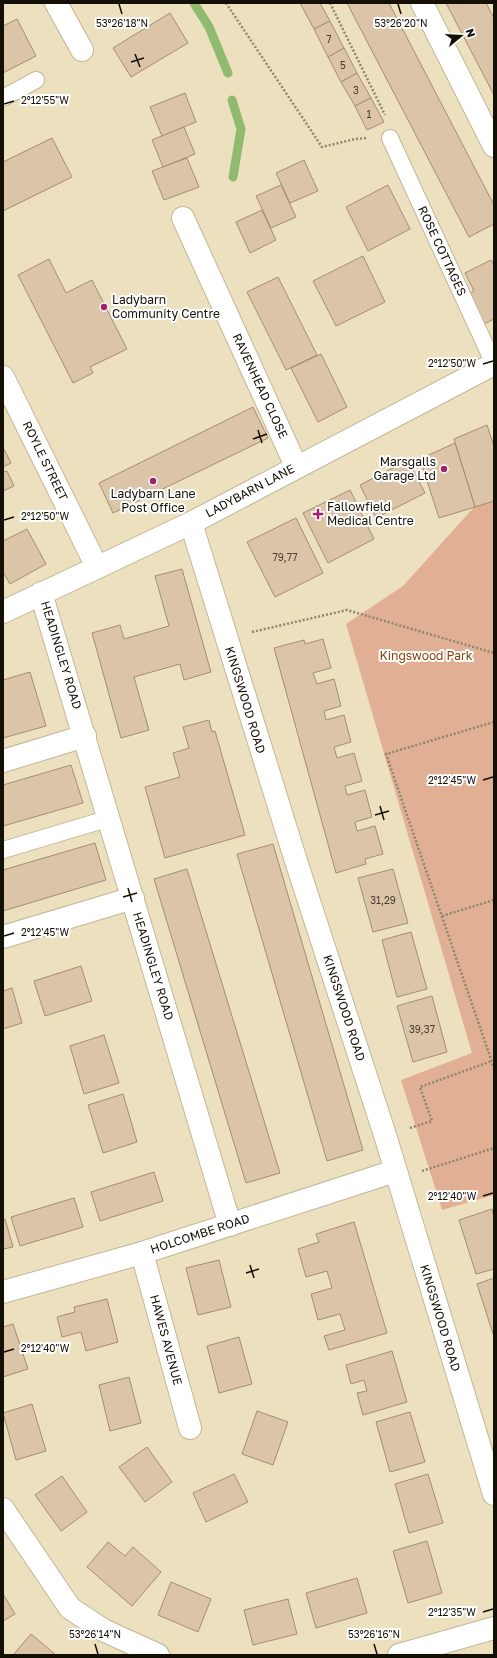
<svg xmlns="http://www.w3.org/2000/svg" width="497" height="1658" font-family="'Golos Text',sans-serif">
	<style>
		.green { fill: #e1b094 }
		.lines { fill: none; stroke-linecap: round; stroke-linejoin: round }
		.stream { stroke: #90bb6e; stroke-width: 9 }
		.building { fill: #dcc4a9; stroke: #a48d73 }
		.service-casing { stroke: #c2b797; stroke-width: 18 }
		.minor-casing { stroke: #c2b797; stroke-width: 24 }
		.tertiary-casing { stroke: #c2b797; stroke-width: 24 }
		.path { stroke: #8d856e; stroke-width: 2.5; stroke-dasharray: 2 2; stroke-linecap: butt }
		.service { stroke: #fff; stroke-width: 16 }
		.minor { stroke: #fff; stroke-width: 22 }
		.tertiary { stroke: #fff; stroke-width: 22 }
		.ticks { fill: none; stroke: #141005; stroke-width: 1.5 }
		.poi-dot { fill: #a3206e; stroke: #fff; stroke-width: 1.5 }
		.labels { text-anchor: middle; stroke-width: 4; stroke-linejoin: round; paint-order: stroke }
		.number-label { font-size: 10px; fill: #463d2e }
		.street-label { font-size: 12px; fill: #141005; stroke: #fff }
		.poi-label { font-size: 12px; fill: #141005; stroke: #fff; text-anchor: start }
		.park-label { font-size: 12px; fill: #874007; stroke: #fff }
		.ticks-label { font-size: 10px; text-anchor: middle; fill: #141005; stroke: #fff; stroke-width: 4; stroke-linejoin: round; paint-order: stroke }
	</style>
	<rect width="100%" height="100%" fill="#ece0bf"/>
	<path class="green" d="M 494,500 L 494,1195 L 442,1210 L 401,1080 L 472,1053 L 346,624 L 403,586 L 476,505 Z"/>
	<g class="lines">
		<g class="stream">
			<path d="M 194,3 L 209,27 L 228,73"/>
			<path d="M 232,100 L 241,129 L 233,177"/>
		</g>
	</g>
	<g class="building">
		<path d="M 300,3 L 320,3 L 330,21 L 314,29 Z"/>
		<path d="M 347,3 L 389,3 L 494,205 L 494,224 L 469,237 Z"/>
		<path d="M 446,3 L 486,3 L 494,18 L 494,95 Z"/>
		<path d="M 170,13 L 188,43 L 131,77 L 113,48 Z"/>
		<path d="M 17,19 L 36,56 L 3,73 L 3,26 Z"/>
		<path d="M 330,21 L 344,48 L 328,57 L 314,29 Z"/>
		<path d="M 344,48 L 357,73 L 341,82 L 328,57 Z"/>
		<path d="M 357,73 L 371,98 L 355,106 L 341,82 Z"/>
		<path d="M 185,93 L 196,122 L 162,136 L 150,107 Z"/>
		<path d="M 371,98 L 384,122 L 367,130 L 355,106 Z"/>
		<path d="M 184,127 L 195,154 L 163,167 L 152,140 Z"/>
		<path d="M 52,138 L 72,177 L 3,211 L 3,162 Z"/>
		<path d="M 187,158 L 199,187 L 164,200 L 152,171 Z"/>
		<path d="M 304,160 L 318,191 L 290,203 L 276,173 Z"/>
		<path d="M 281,185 L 296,217 L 271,228 L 256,196 Z"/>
		<path d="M 388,185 L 410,229 L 368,251 L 346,207 Z"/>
		<path d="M 262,210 L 276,240 L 250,253 L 236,222 Z"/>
		<path d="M 363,256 L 385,302 L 336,326 L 313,281 Z"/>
		<path d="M 49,259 L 66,293 L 92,280 L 127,349 L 90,367 L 93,373 L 73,383 L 18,275 Z"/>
		<path d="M 491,260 L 494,265 L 494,319 L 482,325 L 467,295 L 474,291 L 465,273 Z"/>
		<path d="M 278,277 L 317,355 L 286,370 L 247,292 Z"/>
		<path d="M 321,354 L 347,407 L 318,422 L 291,368 Z"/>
		<path d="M 253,407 L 268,438 L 113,513 L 99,483 Z"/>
		<path d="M 487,425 L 494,446 L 494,501 L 475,507 L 454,439 Z"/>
		<path d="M 455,443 L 475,507 L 439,518 L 420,459 Z"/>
		<path d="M 3,447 L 11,463 L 3,467 Z"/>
		<path d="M 408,460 L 425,493 L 376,518 L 360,485 Z"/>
		<path d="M 7,471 L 14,486 L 3,491 L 3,472 Z"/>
		<path d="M 350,490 L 374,539 L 328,563 L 303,513 Z"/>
		<path d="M 296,518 L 323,573 L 275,597 L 247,542 Z"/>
		<path d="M 27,529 L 46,564 L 10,584 L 3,572 L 3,541 Z"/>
		<path d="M 182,569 L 211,672 L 184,680 L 180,664 L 134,677 L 149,730 L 121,738 L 92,633 L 120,625 L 124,639 L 169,626 L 155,576 Z"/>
		<path d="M 323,639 L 331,668 L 313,673 L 317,684 L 334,679 L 341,706 L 324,711 L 326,720 L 344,715 L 351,742 L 334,747 L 337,758 L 354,753 L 362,781 L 345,786 L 347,795 L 365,790 L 372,817 L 355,822 L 357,831 L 375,826 L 383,854 L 365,859 L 366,864 L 336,873 L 274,648 L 304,640 L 305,644 Z"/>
		<path d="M 30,672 L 46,726 L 3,738 L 3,680 Z"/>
		<path d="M 209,720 L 212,732 L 215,731 L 245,835 L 165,858 L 145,787 L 180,777 L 173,753 L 189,748 L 183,727 Z"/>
		<path d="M 71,765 L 83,803 L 3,826 L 3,785 Z"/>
		<path d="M 95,843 L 106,880 L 3,911 L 3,870 Z"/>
		<path d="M 273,844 L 363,1150 L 327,1161 L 237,854 Z"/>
		<path d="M 187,869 L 280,1173 L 246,1183 L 154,879 Z"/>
		<path d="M 393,869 L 408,923 L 373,932 L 358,878 Z"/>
		<path d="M 411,932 L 427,989 L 397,997 L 382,940 Z"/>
		<path d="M 81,966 L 92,1001 L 45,1016 L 34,981 Z"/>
		<path d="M 12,988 L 22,1023 L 3,1029 L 3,991 Z"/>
		<path d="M 432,996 L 447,1052 L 413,1062 L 397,1006 Z"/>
		<path d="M 104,1035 L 119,1083 L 84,1094 L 70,1046 Z"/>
		<path d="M 123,1094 L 137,1142 L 103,1153 L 88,1105 Z"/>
		<path d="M 154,1172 L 163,1201 L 100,1221 L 91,1192 Z"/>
		<path d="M 74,1198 L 83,1227 L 20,1246 L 11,1217 Z"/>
		<path d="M 492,1209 L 494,1217 L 494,1269 L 476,1274 L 459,1220 Z"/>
		<path d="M 5,1219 L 13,1247 L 3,1249 L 3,1220 Z"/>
		<path d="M 354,1222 L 387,1333 L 329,1350 L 324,1336 L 345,1330 L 340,1314 L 318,1320 L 311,1294 L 332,1288 L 327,1271 L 306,1277 L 298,1249 L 319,1242 L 316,1234 Z"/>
		<path d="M 219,1260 L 231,1307 L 198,1315 L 186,1268 Z"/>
		<path d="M 494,1278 L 494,1337 L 477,1284 Z"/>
		<path d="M 107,1299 L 118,1342 L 86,1351 L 81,1332 L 62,1337 L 57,1317 L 75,1312 L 74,1307 Z"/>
		<path d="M 13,1324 L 28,1369 L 3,1377 L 3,1327 Z"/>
		<path d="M 239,1337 L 252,1384 L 219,1393 L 207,1346 Z"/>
		<path d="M 392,1351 L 407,1402 L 363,1415 L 357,1393 L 367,1391 L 364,1380 L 351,1384 L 346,1365 Z"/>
		<path d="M 129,1377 L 141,1423 L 110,1431 L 99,1385 Z"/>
		<path d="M 32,1404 L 46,1451 L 16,1460 L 3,1413 Z"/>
		<path d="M 257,1411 L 288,1422 L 273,1465 L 242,1454 Z"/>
		<path d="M 410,1412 L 425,1462 L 390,1472 L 376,1422 Z"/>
		<path d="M 147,1447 L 172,1482 L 145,1502 L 119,1467 Z"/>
		<path d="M 234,1474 L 248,1502 L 206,1522 L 193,1493 Z"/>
		<path d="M 428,1474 L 443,1523 L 409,1533 L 395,1484 Z"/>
		<path d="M 62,1476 L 87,1512 L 61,1531 L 35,1495 Z"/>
		<path d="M 427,1541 L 442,1593 L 408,1603 L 393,1551 Z"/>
		<path d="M 108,1542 L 125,1556 L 133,1547 L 161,1572 L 132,1606 L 87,1567 Z"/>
		<path d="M 357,1578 L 367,1613 L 316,1628 L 306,1593 Z"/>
		<path d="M 171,1582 L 211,1599 L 198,1632 L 158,1615 Z"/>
		<path d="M 3,1594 L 15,1614 L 3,1621 Z"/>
		<path d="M 288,1599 L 297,1634 L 253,1645 L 244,1610 Z"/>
		<path d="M 31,1634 L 56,1655 L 13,1655 Z"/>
	</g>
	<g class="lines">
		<defs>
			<g id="service">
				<path d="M 3,98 L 36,80"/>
				<path d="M 390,138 L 494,364"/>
				<path d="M 3,850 L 110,818"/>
			</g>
			<g id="minor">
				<path d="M 56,3 L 82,50"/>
				<path d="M 422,3 L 494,146"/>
				<path d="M 183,218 L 296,466"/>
				<path d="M 3,377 L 97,567"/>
				<path d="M 191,523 L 296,861 L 385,1135 L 494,1494"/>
				<path d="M 41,593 L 230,1225"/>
				<path d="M 3,761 L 85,736"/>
				<path d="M 3,937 L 133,898"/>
				<path d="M 142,1253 L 190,1428"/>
				<path d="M 3,1292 L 142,1253 L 395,1171"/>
				<path d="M 3,1509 L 70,1608 L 103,1630 L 158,1655"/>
				<path d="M 399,1655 L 494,1628"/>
			</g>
			<path id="tertiary" d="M 3,612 L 191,523 L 494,364"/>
		</defs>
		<use href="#service" class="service-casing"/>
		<use href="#minor" class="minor-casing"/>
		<use href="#tertiary" class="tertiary-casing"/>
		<g class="path">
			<path d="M 226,3 L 322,147 L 355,139 L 367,138"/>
			<path d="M 330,3 L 385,115"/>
			<path d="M 252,632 L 347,610 L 494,653"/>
			<path d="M 494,722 L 386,754 L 494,1068"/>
			<path d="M 442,916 L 494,900"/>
			<path d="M 410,1128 L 432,1121 L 420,1087 L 492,1061"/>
			<path d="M 422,1171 L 494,1148"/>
		</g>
		<use href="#service" class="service"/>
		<use href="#minor" class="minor"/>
		<use href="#tertiary" class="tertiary"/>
	</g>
	<path class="ticks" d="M 119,4 L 122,14M 398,4 L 401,14M 135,54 L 140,67M 131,62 L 144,58M 4,104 L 14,101M 483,364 L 493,361M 258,430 L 262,443M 253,439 L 267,434M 4,520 L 14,517M 483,780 L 493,777M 380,806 L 384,820M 375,815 L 389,811M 128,888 L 132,902M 123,897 L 137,893M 4,936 L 14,933M 483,1196 L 493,1193M 250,1265 L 254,1278M 246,1273 L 259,1269M 4,1352 L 14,1349M 483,1612 L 493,1609M 95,1644 L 98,1654M 374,1644 L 377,1654"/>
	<g class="poi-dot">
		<circle cx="104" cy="307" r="4"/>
		<circle cx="444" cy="469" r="4"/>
		<circle cx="153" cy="481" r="4"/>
		<path d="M316 508h4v4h4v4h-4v4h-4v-4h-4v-4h4z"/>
	</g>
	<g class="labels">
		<g class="number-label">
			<text x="329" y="43">7</text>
			<text x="343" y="69">5</text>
			<text x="356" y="94">3</text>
			<text x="369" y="118">1</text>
			<text x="285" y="561">79,77</text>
			<text x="383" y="904">31,29</text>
			<text x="422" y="1033">39,37</text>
		</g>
		<g class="street-label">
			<text transform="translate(442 251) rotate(65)" y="4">ROSE COTTAGES</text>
			<text transform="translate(260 386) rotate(65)" y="4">RAVENHEAD CLOSE</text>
			<text transform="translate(45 461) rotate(64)" y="4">ROYLE STREET</text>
			<text transform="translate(250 491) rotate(-28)" y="4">LADYBARN LANE</text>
			<text transform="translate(61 655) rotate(73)" y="4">HEADINGLEY ROAD</text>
			<text transform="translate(245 700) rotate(73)" y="4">KINGSWOOD ROAD</text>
			<text transform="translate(153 966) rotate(73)" y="4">HEADINGLEY ROAD</text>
			<text transform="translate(344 1008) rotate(72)" y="4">KINGSWOOD ROAD</text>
			<text transform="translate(200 1234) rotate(-18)" y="4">HOLCOMBE ROAD</text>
			<text transform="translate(440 1318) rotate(73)" y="4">KINGSWOOD ROAD</text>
			<text transform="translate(166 1340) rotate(75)" y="4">HAWES AVENUE</text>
		</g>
		<g class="poi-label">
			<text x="112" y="304">Ladybarn<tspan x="112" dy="14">Community Centre</tspan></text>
			<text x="436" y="466" text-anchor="end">Marsgalls<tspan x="436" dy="14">Garage Ltd</tspan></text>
			<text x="153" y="498" text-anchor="middle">Ladybarn Lane<tspan x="153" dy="14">Post Office</tspan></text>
			<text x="327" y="511">Fallowfield<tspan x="327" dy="14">Medical Centre</tspan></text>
		</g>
		<g class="park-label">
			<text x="426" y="660">Kingswood Park</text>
		</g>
	</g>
	<g class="ticks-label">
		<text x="122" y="27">53°26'18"N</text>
		<text x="401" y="27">53°26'20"N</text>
		<text x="45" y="104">2°12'55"W</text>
		<text x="452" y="367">2°12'50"W</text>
		<text x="45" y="520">2°12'50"W</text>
		<text x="452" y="784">2°12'45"W</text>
		<text x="45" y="936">2°12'45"W</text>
		<text x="452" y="1200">2°12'40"W</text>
		<text x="45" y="1352">2°12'40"W</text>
		<text x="452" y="1616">2°12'35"W</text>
		<text x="95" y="1638">53°26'14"N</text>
		<text x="374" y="1638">53°26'16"N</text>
	</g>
	<rect width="497" height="1658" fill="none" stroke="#141005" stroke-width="8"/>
	<g transform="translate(461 36) rotate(72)" stroke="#ffffff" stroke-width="3" paint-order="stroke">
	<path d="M0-3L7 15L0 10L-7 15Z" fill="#141005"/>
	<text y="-6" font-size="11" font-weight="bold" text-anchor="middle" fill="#141005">N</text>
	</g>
</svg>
